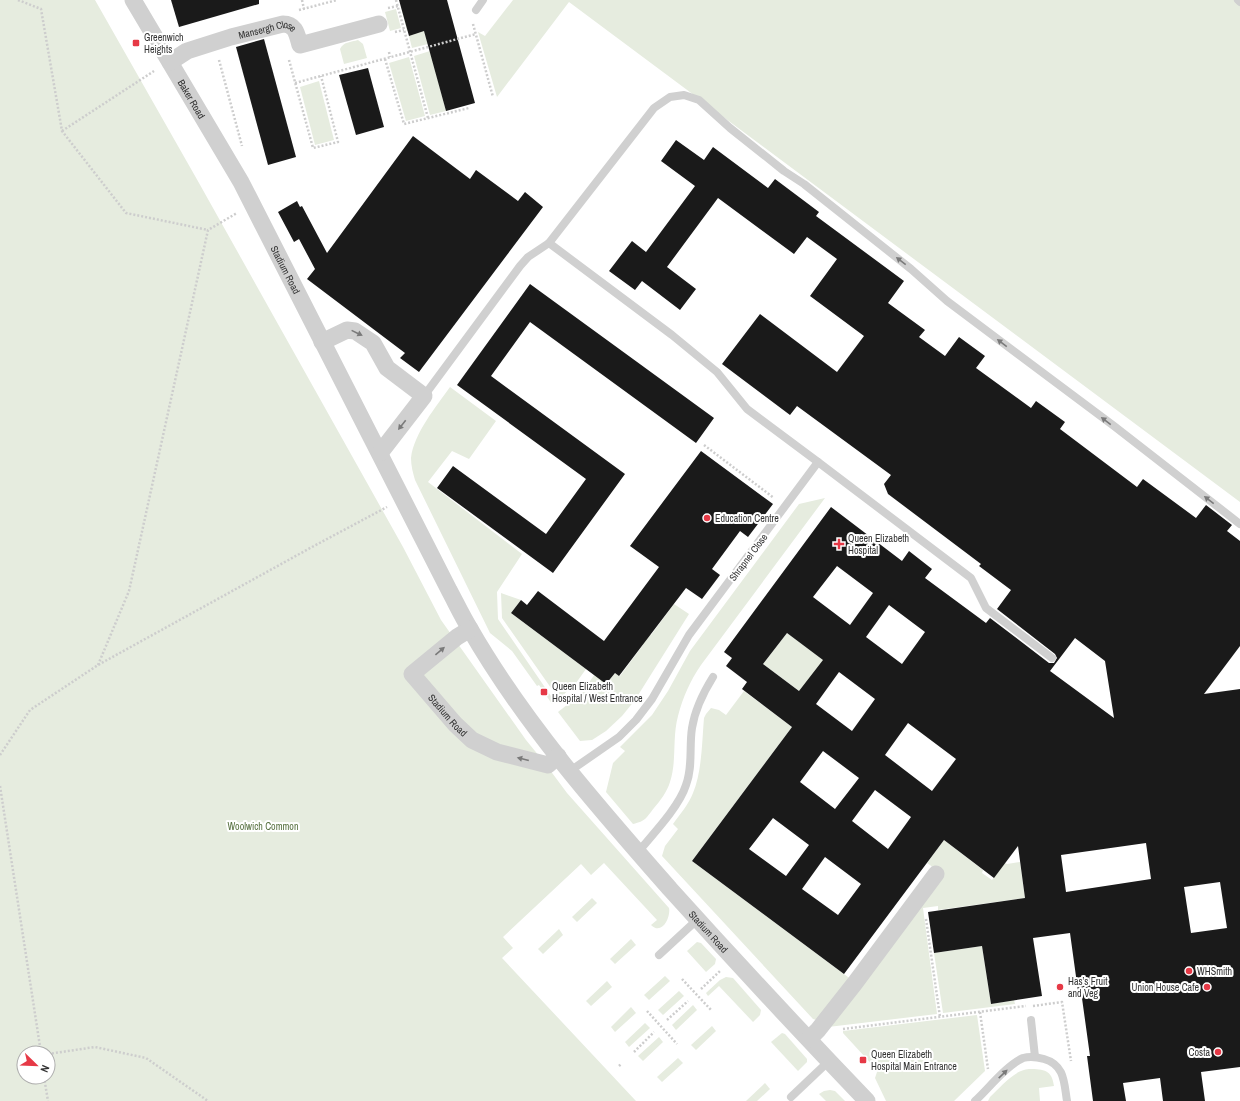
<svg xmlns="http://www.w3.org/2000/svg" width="1240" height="1101" font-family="'Archivo Narrow',sans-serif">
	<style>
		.green { fill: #e6ecdf; fill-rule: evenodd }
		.building { fill: #1a1a1a; fill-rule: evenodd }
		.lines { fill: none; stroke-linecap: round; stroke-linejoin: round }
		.path { stroke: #cdcdcd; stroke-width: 2.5; stroke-dasharray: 2 2; stroke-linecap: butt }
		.service { stroke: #d0d0d0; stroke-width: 8 }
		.minor { stroke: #d0d0d0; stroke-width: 17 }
		.oneway { fill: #7a7a7a }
		.poi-dot { fill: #e63946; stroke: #fff; stroke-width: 1.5 }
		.labels { text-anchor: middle; stroke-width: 4; stroke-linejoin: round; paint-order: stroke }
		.street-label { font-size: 10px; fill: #333; stroke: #fff }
		.poi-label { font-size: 10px; fill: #333; stroke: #fff; text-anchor: start }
		.park-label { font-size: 10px; fill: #56703f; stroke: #fff }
	</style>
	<rect width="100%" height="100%" fill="#fff"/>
	<g class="green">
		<path d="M 0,0 L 95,0 L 199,183 L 403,547 L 441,620 L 526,740 L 544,762 L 567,793 L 669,908 C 671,917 662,936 651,925 L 657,920 L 604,863 L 591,875 L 581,864 L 503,937 L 513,948 L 502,958 L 636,1101 L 0,1101 ZM 24,1053 L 48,1053 L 48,1077 L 24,1077 Z"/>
		<path d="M 416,0 L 428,44 L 412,48 L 409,36 L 415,34 L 414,29 L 407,31 L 401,7 L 407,5 Z"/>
		<path d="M 513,0 L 1240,0 L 1240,502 L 569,2 L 497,97 L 478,32 L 485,36 Z"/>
		<path d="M 396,9 L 401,28 L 390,31 L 385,12 Z"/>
		<path d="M 358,40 L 363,44 L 367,58 L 344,64 L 340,49 C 343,42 351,42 358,40 Z"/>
		<path d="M 430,51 L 446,111 L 430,115 L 414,56 Z"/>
		<path d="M 409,57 L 425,116 L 406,121 L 389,63 Z"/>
		<path d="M 319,81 L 334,140 L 315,145 L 300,87 Z"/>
		<path d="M 450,387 L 496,421 L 469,459 L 452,451 L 428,482 L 522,554 L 497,592 L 498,619 L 555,702 L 552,704 L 539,685 L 537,686 L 512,651 L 490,633 L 415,480 C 413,473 411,466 411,458 C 414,433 436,407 450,387 Z"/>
		<path d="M 825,498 L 701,665 C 690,681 683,697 678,716 C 672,738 677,761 670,782 C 667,792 660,801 654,808 C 646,818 646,821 633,824 L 606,792 L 613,763 L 625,751 L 620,747 L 652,715 L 668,691 L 690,651 L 799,504 Z"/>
		<path d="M 501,593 L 521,600 L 511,613 L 586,669 L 576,683 L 560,698 L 551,688 L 502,618 Z"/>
		<path d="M 674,604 L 689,614 L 635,700 L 622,716 L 606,731 L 592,740 L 580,741 L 558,712 L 581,694 L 597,671 L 599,672 L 596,676 L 606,684 L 615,673 L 620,676 L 643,645 L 641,643 L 649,633 L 651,635 Z"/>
		<path d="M 787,633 L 826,662 L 802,693 L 763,664 Z"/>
		<path d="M 744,691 L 792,727 L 692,861 L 852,980 L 820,1021 L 813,1019 L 662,856 L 665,846 L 678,829 L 673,824 C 680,814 689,804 693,793 C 702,772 702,741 704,718 L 706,714 L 711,708 L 719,710 L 726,715 Z"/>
		<path d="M 944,840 L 983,870 L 982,873 L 992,880 L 1005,863 L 1007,864 L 1020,862 L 1025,898 L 938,910 L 938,906 L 923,908 L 937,1014 L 828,1027 L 941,873 L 927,863 Z"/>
		<path d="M 592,898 L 597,903 L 577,922 L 572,917 Z"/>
		<path d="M 559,929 L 563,935 L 543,954 L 538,949 Z"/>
		<path d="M 631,939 L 636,945 L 615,964 L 610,959 Z"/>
		<path d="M 697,942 L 701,943 L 716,959 L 715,964 L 706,972 L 687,951 Z"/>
		<path d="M 982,946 L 991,1004 L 1014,1000 L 1015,1004 L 943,1013 L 934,953 Z"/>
		<path d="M 665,976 L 670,981 L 649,1000 L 644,995 Z"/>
		<path d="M 726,977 L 733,978 L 761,1010 L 760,1015 L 753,1022 L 719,986 L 708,996 L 706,993 L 720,980 Z"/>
		<path d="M 607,981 L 612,987 L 591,1006 L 586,1001 Z"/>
		<path d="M 679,991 L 684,996 L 663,1015 L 658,1010 Z"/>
		<path d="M 693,1005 L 697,1010 L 676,1030 L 672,1025 Z"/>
		<path d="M 631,1007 L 636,1013 L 615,1032 L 611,1027 Z"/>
		<path d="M 977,1015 L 985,1071 L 954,1101 L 886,1101 L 875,1078 L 877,1072 L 876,1069 L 843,1033 L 843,1031 Z"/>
		<path d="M 645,1023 L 650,1028 L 629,1047 L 625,1042 Z"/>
		<path d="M 712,1026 L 716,1031 L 696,1050 L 691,1045 Z"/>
		<path d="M 782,1033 L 785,1034 L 807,1059 L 807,1062 L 798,1071 L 771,1042 Z"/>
		<path d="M 659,1037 L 663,1042 L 643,1061 L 638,1056 Z"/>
		<path d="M 678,1058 L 683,1063 L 662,1082 L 657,1077 Z"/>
		<path d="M 1029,1069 C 1044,1069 1052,1070 1054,1086 L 1039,1088 L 1040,1101 L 988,1101 L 990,1097 C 1001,1087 1014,1070 1029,1069 Z"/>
		<path d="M 765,1083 L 770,1089 L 757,1101 L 746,1101 Z"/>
		<path d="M 830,1090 L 835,1091 L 845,1101 L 826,1101 L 819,1094 L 824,1091 Z"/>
	</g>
	<g class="building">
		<path d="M 171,0 L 259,0 L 259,4 L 179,27 Z"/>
		<path d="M 399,0 L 447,0 L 475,103 L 446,111 L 424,31 L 409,36 Z"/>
		<path d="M 264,39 L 296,157 L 268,165 L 236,47 Z"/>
		<path d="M 368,68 L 384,127 L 356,135 L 339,75 Z"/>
		<path d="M 413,136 L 470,179 L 476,170 L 518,201 L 525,192 L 543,207 L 419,372 L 400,358 L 405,353 L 307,279 L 315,269 L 299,239 L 294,242 L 278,212 L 297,201 L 300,207 L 302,206 L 327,253 Z"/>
		<path d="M 676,140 L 704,160 L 713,147 L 768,188 L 775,179 L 819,212 L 816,216 L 904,281 L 888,303 L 925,330 L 919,337 L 945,356 L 959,337 L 985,356 L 976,368 L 1031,408 L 1036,401 L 1065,422 L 1060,429 L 1137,487 L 1143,479 L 1196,518 L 1206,505 L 1232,525 L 1227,531 L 1240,541 L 1240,646 L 1204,694 L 1240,689 L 1240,1067 L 1201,1072 L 1205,1101 L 1163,1101 L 1160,1078 L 1123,1083 L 1126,1101 L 1093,1101 L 1087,1056 L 1090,1056 L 1081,991 L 1078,991 L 1070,933 L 1033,938 L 1042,996 L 991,1004 L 982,946 L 934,953 L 928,912 L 1025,898 L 1018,846 L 994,878 L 944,840 L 844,974 L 692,861 L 792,727 L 742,689 L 747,682 L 726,666 L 732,658 L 724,652 L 831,507 L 902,561 L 909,551 L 932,569 L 925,578 L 986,623 L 990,618 L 1049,663 L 1054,663 L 1057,658 L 1055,654 L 997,609 L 1011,590 L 979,566 L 981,564 L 888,494 L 884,484 L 891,475 L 797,406 L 790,415 L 722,364 L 760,314 L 837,372 L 864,336 L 810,296 L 837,259 L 807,237 L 794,254 L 718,198 L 667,267 L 696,289 L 680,310 L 642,281 L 635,290 L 609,271 L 632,241 L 646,252 L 695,186 L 661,161 ZM 837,566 L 873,593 L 850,625 L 813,597 ZM 889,605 L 925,632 L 902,664 L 866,637 ZM 787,633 L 823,660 L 799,691 L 763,664 ZM 1075,638 L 1105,661 L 1114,718 L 1050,671 ZM 839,672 L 875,699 L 852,731 L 816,704 ZM 908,723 L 956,759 L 932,791 L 885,755 ZM 823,751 L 859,778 L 835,809 L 800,782 ZM 875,790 L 911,817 L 888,849 L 852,821 ZM 773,818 L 809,845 L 786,876 L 749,849 ZM 1146,843 L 1151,879 L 1066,892 L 1061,855 ZM 825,857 L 861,884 L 838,915 L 802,889 ZM 1220,882 L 1227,928 L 1191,933 L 1184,887 Z"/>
		<path d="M 530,284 L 714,418 L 696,443 L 530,322 L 491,376 L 625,474 L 553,573 L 437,488 L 453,466 L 546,534 L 586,479 L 457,385 Z"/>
		<path d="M 701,451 L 773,504 L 748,537 L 740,531 L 712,569 L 720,575 L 702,599 L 686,588 L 619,676 L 615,673 L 606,684 L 511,613 L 521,600 L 527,605 L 538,591 L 604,641 L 659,567 L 630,546 Z"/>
	</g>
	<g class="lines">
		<g class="path">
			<path d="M 18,0 L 41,9 L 62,131 L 126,213 L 208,230"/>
			<path d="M 302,0 L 304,9"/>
			<path d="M 396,0 L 428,118"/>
			<path d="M 388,8 L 398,6"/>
			<path d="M 299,10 L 337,0"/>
			<path d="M 473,24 L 493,97"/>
			<path d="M 395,32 L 404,30"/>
			<path d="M 389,52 L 390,57"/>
			<path d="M 385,59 L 404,124 L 469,108"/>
			<path d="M 219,60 L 242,146"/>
			<path d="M 289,60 L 313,148 L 338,142 L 321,76"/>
			<path d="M 295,83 L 476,34"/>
			<path d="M 62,131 L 154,71"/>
			<path d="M 704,445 L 774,498"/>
			<path d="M 98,665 L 129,591 L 208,230 L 237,213"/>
			<path d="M 0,755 L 30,710 L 98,665 L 312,547 L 387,507"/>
			<path d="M 0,786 L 41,1053"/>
			<path d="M 926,919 L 940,1017"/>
			<path d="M 682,979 L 712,1011"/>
			<path d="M 701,989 L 720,971"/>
			<path d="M 1033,1006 L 1062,1002 L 1071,1061"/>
			<path d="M 647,1011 L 677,1044"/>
			<path d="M 980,1012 L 988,1069"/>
			<path d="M 667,1020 L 688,1001"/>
			<path d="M 843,1029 L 1026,1006"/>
			<path d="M 634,1052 L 654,1032"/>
			<path d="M 48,1054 L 95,1047 L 146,1058 L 208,1101"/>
			<path d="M 619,1066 L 621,1064"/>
			<path d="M 44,1077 L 48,1101"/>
		</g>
		<g class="service">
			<path d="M 1238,0 L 1240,2"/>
			<path d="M 476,10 L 483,0"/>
			<path d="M 424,396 L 520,266 L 528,257 L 549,243"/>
			<path d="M 818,462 L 747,409 L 717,372 L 672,335 L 549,243 L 654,108 L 670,97 L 684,95 L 699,100 L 730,128 L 784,171 L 804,184 L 911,269 L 947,301 L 1114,426 L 1240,524"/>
			<path d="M 570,771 L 619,737 L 636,720 L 652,699 L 689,635 L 818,462 L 971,578 L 986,608 L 1052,658"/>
			<path d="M 638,852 C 653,834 679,807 686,785 C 693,767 689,747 692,728 C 695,709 703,693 713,677"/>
			<path d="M 659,955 L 698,919"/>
			<path d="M 1031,1020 L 1035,1057"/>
			<path d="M 791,1097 L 829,1061"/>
			<path d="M 975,1101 C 988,1089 1007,1065 1023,1058 C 1030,1056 1037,1057 1044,1059 C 1065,1065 1064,1083 1067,1101"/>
		</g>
		<g class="minor">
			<path id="s1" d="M 133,0 L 241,182 L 449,590 C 456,603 462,616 470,629 C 524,723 598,807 670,889 C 734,960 800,1031 867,1101"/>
			<path id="s2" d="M 170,62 L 187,51 L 231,37 L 283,24 C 296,24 297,35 300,45 L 379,24"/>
			<path d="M 322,342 L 347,330 L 355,331 L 373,343 L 387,368 L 424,396 L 380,453"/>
			<path id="s3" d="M 470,629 L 457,637 L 412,674 L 455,724 L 472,740 L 497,752 L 548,765 L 558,756"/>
			<path d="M 809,1039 L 818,1030 L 855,983 L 936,874"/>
		</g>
	</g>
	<defs><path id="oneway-solid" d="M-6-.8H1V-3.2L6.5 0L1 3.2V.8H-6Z"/></defs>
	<g class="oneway">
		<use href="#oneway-solid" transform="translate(901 261) rotate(-142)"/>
		<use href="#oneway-solid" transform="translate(357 333) rotate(26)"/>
		<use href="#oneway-solid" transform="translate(1002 343) rotate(-143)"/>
		<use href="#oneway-solid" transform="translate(1106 421) rotate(-143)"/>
		<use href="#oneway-solid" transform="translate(402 425) rotate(128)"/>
		<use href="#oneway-solid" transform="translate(1209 500) rotate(-142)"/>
		<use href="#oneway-solid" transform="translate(440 651) rotate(-40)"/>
		<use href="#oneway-solid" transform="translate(523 759) rotate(-166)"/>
		<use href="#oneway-solid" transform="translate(1003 1074) rotate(-44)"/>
	</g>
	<g class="poi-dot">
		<rect x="132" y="39" width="8" height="8" rx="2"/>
		<circle cx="707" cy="518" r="4"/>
		<path d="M837 538h4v4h4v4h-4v4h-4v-4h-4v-4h4z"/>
		<rect x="540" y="688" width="8" height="8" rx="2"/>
		<circle cx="1189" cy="971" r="4"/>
		<circle cx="1060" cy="987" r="4"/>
		<circle cx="1207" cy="987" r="4"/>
		<circle cx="1218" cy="1052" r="4"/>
		<rect x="859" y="1056" width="8" height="8" rx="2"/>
	</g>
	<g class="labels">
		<g class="street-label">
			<text dy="4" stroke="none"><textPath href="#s2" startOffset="104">Mansergh Close</textPath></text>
			<text dy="4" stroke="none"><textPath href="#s1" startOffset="115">Baker Road</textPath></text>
			<text dy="4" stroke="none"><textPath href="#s1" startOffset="310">Stadium Road</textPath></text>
			<text transform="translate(748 557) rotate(-53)" y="4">Shrapnel Close</text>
			<text dy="4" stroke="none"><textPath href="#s3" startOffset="128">Stadium Road</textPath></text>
			<text dy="4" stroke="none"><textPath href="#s1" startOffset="1100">Stadium Road</textPath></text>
		</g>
		<g class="poi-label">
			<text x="144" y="41">Greenwich<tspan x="144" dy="12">Heights</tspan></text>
			<text x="715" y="522">Education Centre</text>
			<text x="848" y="542">Queen Elizabeth<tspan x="848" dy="12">Hospital</tspan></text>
			<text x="552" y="690">Queen Elizabeth<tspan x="552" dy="12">Hospital / West Entrance</tspan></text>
			<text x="1197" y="975">WHSmith</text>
			<text x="1068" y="985">Has’s Fruit<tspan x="1068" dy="12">and Veg</tspan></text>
			<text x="1199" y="991" text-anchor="end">Union House Cafe</text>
			<text x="1210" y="1056" text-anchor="end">Costa</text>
			<text x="871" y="1058">Queen Elizabeth<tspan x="871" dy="12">Hospital Main Entrance</tspan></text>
		</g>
		<g class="park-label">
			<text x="263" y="830">Woolwich Common</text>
		</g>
	</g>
	<g transform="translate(36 1065) rotate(113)"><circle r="19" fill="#ffffff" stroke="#adadad"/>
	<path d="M0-3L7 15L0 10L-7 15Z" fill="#e63946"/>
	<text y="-6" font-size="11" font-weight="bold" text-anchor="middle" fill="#333333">N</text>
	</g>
</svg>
